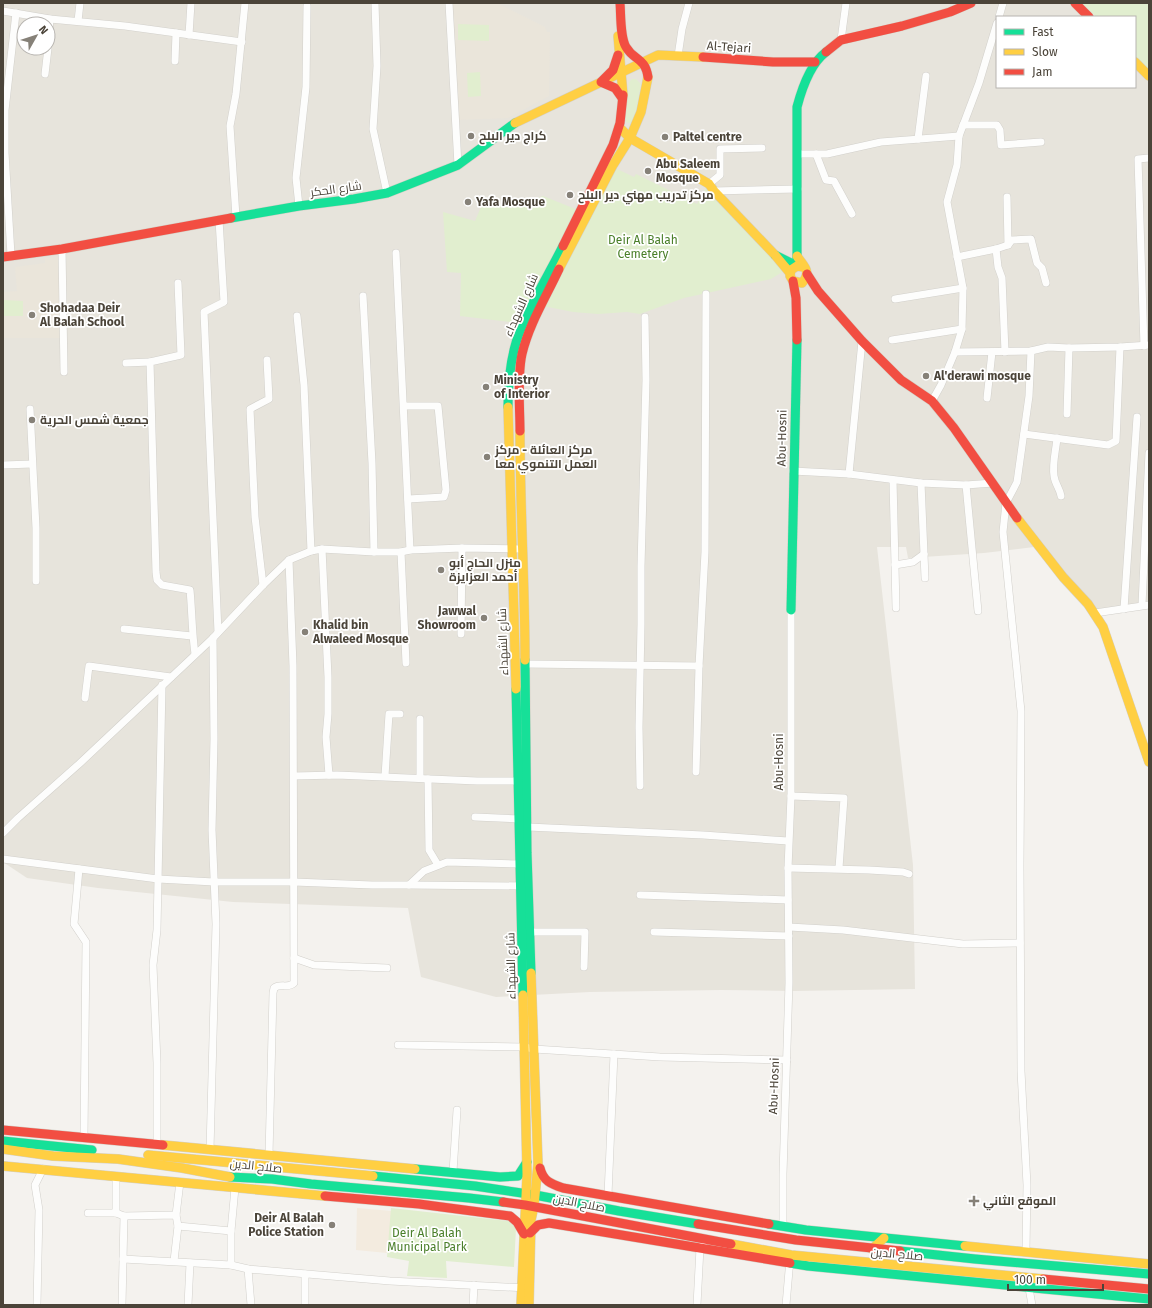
<svg xmlns="http://www.w3.org/2000/svg" width="1152" height="1308" font-family="'Fira Sans',Cairo,sans-serif">
	<style>
		.residential { fill: #e7e4dc; fill-rule: evenodd }
		.commercial { fill: #f3ebdf }
		.education { fill: #eae5da }
		.green { fill: #e1eecf }
		.lines { fill: none; stroke-linecap: round; stroke-linejoin: round }
		.street-casing { stroke: #d2d0cb; stroke-width: 8 }
		.fast-casing { stroke: #d3cfc5; stroke-width: 10 }
		.slow-casing { stroke: #d3cfc5; stroke-width: 10 }
		.jam-casing { stroke: #d3cfc5; stroke-width: 10 }
		.street { stroke: #fdfdfc; stroke-width: 7 }
		.fast { stroke: #16e098; stroke-width: 9 }
		.slow { stroke: #ffcf43; stroke-width: 9 }
		.jam { stroke: #f24e42; stroke-width: 9 }
		.poi-dot { fill: #868178; stroke: #fff; stroke-width: 1.5 }
		.labels { text-anchor: middle; stroke-width: 3.5; stroke-linejoin: round; paint-order: stroke }
		.street-label { font-size: 12px; fill: #4b4439; stroke: #fff }
		.poi-label { font-size: 12px; font-weight: bold; fill: #4b4439; stroke: #fff; text-anchor: start }
		.park-label { font-size: 12px; fill: #4a7f2a; stroke: #fff }
	</style>
	<rect width="100%" height="100%" fill="#f4f2ee"/>
	<path class="residential" d="M 3,3 L 1078,3 L 1091,17 L 997,17 L 997,87 L 1135,87 L 1135,63 L 1149,77 L 1149,608 L 1096,611 L 1034,547 L 984,553 L 908,558 L 906,547 L 877,547 L 913,865 L 915,989 L 794,991 L 721,990 L 590,992 L 496,997 L 421,977 L 408,908 L 233,902 L 98,888 L 27,878 L 3,862 ZM 24,24 L 48,24 L 48,48 L 24,48 Z"/>
	<path class="commercial" d="M 357,1208 L 392,1211 L 387,1253 L 356,1250 Z"/>
	<g class="education">
		<path d="M 451,3 L 497,3 L 545,27 L 547,32 L 550,32 L 549,96 L 508,118 L 457,120 Z"/>
		<path d="M 58,257 L 62,338 L 3,338 L 3,292 L 17,291 L 15,267 L 45,263 L 45,258 Z"/>
	</g>
	<g class="green">
		<path d="M 1082,3 L 1149,3 L 1149,70 L 1135,56 L 1135,17 L 1096,17 Z"/>
		<path d="M 458,24 L 489,25 L 489,41 L 458,40 Z"/>
		<path d="M 480,72 L 481,96 L 468,97 L 467,73 Z"/>
		<path d="M 632,79 L 636,79 L 641,84 L 635,120 L 633,122 L 629,123 L 626,122 L 625,118 L 629,82 Z"/>
		<path d="M 615,168 L 634,177 L 636,174 L 697,204 L 706,188 L 784,271 L 771,279 L 684,298 L 640,314 L 627,312 L 598,314 L 573,312 L 543,306 Z"/>
		<path d="M 543,196 L 578,210 L 518,323 L 460,316 L 461,273 L 447,272 L 443,212 L 475,221 L 484,200 L 510,208 L 525,203 Z"/>
		<path d="M 3,300 L 23,301 L 23,316 L 3,316 Z"/>
		<path d="M 391,1208 L 508,1221 L 512,1223 L 516,1228 L 514,1267 L 446,1261 L 447,1278 L 407,1276 L 409,1261 L 387,1257 Z"/>
	</g>
	<g class="lines">
		<defs>
			<g id="street">
				<path d="M 375,3 L 377,66 L 373,129 L 387,193"/>
				<path d="M 449,3 L 458,165"/>
				<path d="M 3,11 L 50,19 L 125,26 L 242,42"/>
				<path d="M 999,17 L 1003,3"/>
				<path d="M 78,21 L 80,3"/>
				<path d="M 189,35 L 191,3"/>
				<path d="M 841,40 L 846,3"/>
				<path d="M 48,44 L 50,19"/>
				<path d="M 678,56 L 682,29 L 689,3"/>
				<path d="M 175,61 L 176,33"/>
				<path d="M 45,74 L 48,48"/>
				<path d="M 963,125 L 997,125 L 1000,130 L 1001,145 L 1041,142"/>
				<path d="M 918,139 L 926,76"/>
				<path d="M 798,154 L 827,154 L 881,142 L 959,136"/>
				<path d="M 816,154 L 826,180 L 834,181 L 852,214"/>
				<path d="M 709,184 L 720,175 L 720,149 L 762,148"/>
				<path d="M 714,191 L 798,189"/>
				<path d="M 1007,197 L 1008,245"/>
				<path d="M 299,206 L 296,178 L 306,87 L 307,6"/>
				<path d="M 236,217 L 230,126 L 236,94 L 245,3"/>
				<path d="M 62,249 L 64,372"/>
				<path d="M 996,249 L 998,267 L 1002,278 L 1005,352"/>
				<path d="M 396,253 L 410,550"/>
				<path d="M 11,255 L 5,153 L 5,110 L 16,13"/>
				<path d="M 957,257 L 996,249 L 1008,245 L 1012,240 L 1031,239 L 1037,263 L 1042,268 L 1046,283"/>
				<path d="M 178,283 L 181,355 L 150,362 L 156,572 L 157,580 L 162,585 L 190,590 C 192,611 192,633 195,654"/>
				<path d="M 363,296 L 372,463 L 374,552"/>
				<path d="M 895,299 L 963,288"/>
				<path d="M 297,316 L 304,385 L 311,551"/>
				<path d="M 892,340 L 962,329"/>
				<path d="M 1144,346 L 1138,159 L 1149,158"/>
				<path d="M 955,352 L 1031,351 L 1048,347 L 1069,348 L 1120,347 L 1149,345"/>
				<path d="M 126,363 L 150,362"/>
				<path d="M 987,398 L 992,352"/>
				<path d="M 932,401 L 941,385 L 955,352 L 962,329 L 963,288 L 947,202 L 957,165 L 959,136 L 979,83 L 997,23"/>
				<path d="M 404,406 L 438,406 L 446,490 L 444,497 L 408,499"/>
				<path d="M 30,409 L 36,528 L 36,581"/>
				<path d="M 1067,414 L 1069,348"/>
				<path d="M 1024,434 L 1108,445 L 1116,441 L 1120,347"/>
				<path d="M 1057,438 C 1056,450 1052,464 1054,476 C 1055,484 1060,489 1061,496"/>
				<path d="M 3,465 L 32,464"/>
				<path d="M 793,471 L 849,474 L 921,483 L 966,485 L 993,483"/>
				<path d="M 849,474 L 862,341"/>
				<path d="M 893,480 L 896,608"/>
				<path d="M 921,483 L 925,578"/>
				<path d="M 966,485 L 978,611"/>
				<path d="M 322,549 L 328,677 L 328,714 L 326,737 L 329,775"/>
				<path d="M 401,552 L 406,663"/>
				<path d="M 895,565 L 913,562 L 924,554"/>
				<path d="M 263,585 L 255,517 L 250,409 L 269,399 L 267,360"/>
				<path d="M 1142,605 L 1149,453"/>
				<path d="M 1124,609 L 1137,417"/>
				<path d="M 1095,613 L 1149,605"/>
				<path d="M 124,629 L 192,636"/>
				<path d="M 218,632 L 204,312 L 224,302 L 219,220"/>
				<path d="M 461,634 L 462,548"/>
				<path d="M 525,664 L 699,666"/>
				<path d="M 85,698 L 89,666 L 171,677"/>
				<path d="M 420,719 L 420,778"/>
				<path d="M 696,772 L 699,666 L 705,552 L 706,294"/>
				<path d="M 294,776 L 337,775 L 477,781 L 522,781"/>
				<path d="M 385,776 L 389,714 L 400,714"/>
				<path d="M 428,779 L 429,850 L 438,865"/>
				<path d="M 640,786 L 639,727 L 641,624 L 641,566 L 646,380 L 645,317"/>
				<path d="M 791,796 L 844,798 L 839,868"/>
				<path d="M 475,817 L 519,819"/>
				<path d="M 528,827 L 703,835 L 788,841"/>
				<path d="M 3,833 L 18,818 L 79,764 L 213,638 L 263,585 L 289,560 L 311,551 L 322,549 L 374,552 L 401,552 L 410,550 L 462,548 L 522,549"/>
				<path d="M 3,859 L 158,879 L 214,882 L 294,882 L 372,885 L 409,885 L 424,871 L 447,862 L 520,864"/>
				<path d="M 788,868 L 869,870 L 903,872 L 909,874"/>
				<path d="M 79,869 L 74,924 L 86,942 L 84,1138"/>
				<path d="M 409,885 L 524,886"/>
				<path d="M 640,895 L 788,900"/>
				<path d="M 789,927 L 843,930 L 963,944 L 1020,943"/>
				<path d="M 530,932 L 585,932 L 584,967"/>
				<path d="M 654,932 L 789,936"/>
				<path d="M 294,958 L 314,965 L 387,968"/>
				<path d="M 398,1045 L 524,1047 L 534,1049 L 660,1057 L 787,1060"/>
				<path d="M 157,1144 L 157,1063 L 153,965 L 157,930 L 162,685"/>
				<path d="M 210,1150 L 216,924 L 212,830 L 214,739 L 213,638"/>
				<path d="M 269,1155 L 273,993 L 274,988 C 280,983 288,989 294,983 L 293,666 L 289,560"/>
				<path d="M 453,1172 L 457,1110"/>
				<path d="M 608,1195 L 614,1054"/>
				<path d="M 88,1213 L 116,1213 L 124,1216 L 176,1215 L 178,1226 L 231,1231"/>
				<path d="M 116,1213 L 116,1177"/>
				<path d="M 176,1215 L 180,1182"/>
				<path d="M 783,1226 L 783,1174 L 789,983 L 788,868 L 791,796 L 791,610"/>
				<path d="M 1026,1251 L 1027,1185 L 1021,1071 L 1020,865 L 1021,711 L 1003,532 L 1006,503 L 1017,482 L 1029,396 L 1031,351"/>
				<path d="M 123,1259 L 231,1265 L 248,1269 L 390,1281 L 527,1288"/>
				<path d="M 174,1261 L 178,1226"/>
				<path d="M 231,1265 L 231,1231 L 235,1188"/>
				<path d="M 248,1269 L 251,1305"/>
				<path d="M 1029,1288 L 1032,1305"/>
				<path d="M 37,1305 L 39,1210 L 35,1185 L 43,1169"/>
				<path d="M 122,1305 L 124,1216"/>
				<path d="M 188,1305 L 190,1263"/>
				<path d="M 305,1305 L 305,1274"/>
				<path d="M 473,1305 L 474,1285"/>
				<path d="M 697,1305 L 700,1248 L 703,1245"/>
				<path d="M 786,1305 L 790,1259"/>
			</g>
			<g id="fast">
				<path d="M 231,218 L 299,206 L 354,199 L 387,193 L 458,165 L 515,123"/>
				<path d="M 775,255 L 797,266 L 797,107 C 802,88 810,64 826,52"/>
				<path d="M 508,407 C 508,380 511,351 522,326 C 534,298 550,272 563,246"/>
				<path d="M 791,610 L 797,340"/>
				<path d="M 525,660 L 527,853 L 531,973"/>
				<path d="M 516,689 L 523,995"/>
				<path d="M 3,1141 L 92,1150"/>
				<path d="M 415,1169 L 500,1177 L 518,1176 L 527,1162"/>
				<path d="M 373,1176 L 475,1186 L 535,1195 L 619,1211 L 698,1224"/>
				<path d="M 230,1177 L 272,1179 L 311,1184 L 469,1198 L 503,1202"/>
				<path d="M 769,1224 L 806,1230 L 965,1246"/>
				<path d="M 900,1251 L 975,1259 L 1149,1274"/>
				<path d="M 790,1263 L 808,1266 L 1149,1299"/>
			</g>
			<g id="slow">
				<path d="M 618,36 L 623,95"/>
				<path d="M 1135,62 L 1149,76"/>
				<path d="M 515,123 L 658,55 L 703,57"/>
				<path d="M 619,127 L 630,138 L 709,184 L 714,191 L 775,255 L 790,273"/>
				<path d="M 797,256 C 804,267 812,271 802,283 L 793,281 L 790,276 L 791,270 L 797,266 L 803,267"/>
				<path d="M 559,269 L 613,165 L 630,138 L 641,112 L 648,77"/>
				<path d="M 508,407 L 516,689"/>
				<path d="M 520,431 C 520,508 525,584 525,660"/>
				<path d="M 1017,518 L 1063,577 L 1088,604 L 1103,627 L 1149,762"/>
				<path d="M 163,1145 L 415,1169"/>
				<path d="M 3,1149 L 53,1156 L 118,1159 L 182,1168 L 230,1177"/>
				<path d="M 148,1155 L 373,1176"/>
				<path d="M 3,1166 L 325,1196"/>
				<path d="M 731,1244 L 791,1255 L 1043,1279"/>
				<path d="M 965,1246 L 1149,1264"/>
				<path d="M 872,1249 L 884,1238"/>
				<path d="M 521,1305 L 527,1174 L 523,995"/>
				<path d="M 529,1305 L 531,1220 L 534,1206 L 538,1164 L 531,973"/>
			</g>
			<g id="jam">
				<path d="M 620,3 C 621,15 620,37 626,47 C 634,61 645,57 648,77"/>
				<path d="M 1075,3 L 1089,17"/>
				<path d="M 826,52 L 841,40 L 902,26 L 950,12 L 971,3"/>
				<path d="M 618,55 L 613,70 L 601,82 L 615,88 L 622,98"/>
				<path d="M 703,57 L 773,62 L 815,62"/>
				<path d="M 563,246 L 613,145 L 620,123 L 623,95"/>
				<path d="M 3,257 L 62,249 L 231,218"/>
				<path d="M 807,274 L 818,291 L 862,341 L 901,380 L 932,401 L 954,428 L 1017,518"/>
				<path d="M 793,281 L 796,298 L 797,340"/>
				<path d="M 520,431 C 520,409 517,376 522,354 C 529,324 546,297 559,269"/>
				<path d="M 3,1130 L 163,1145"/>
				<path d="M 540,1168 C 543,1181 551,1184 563,1188 L 769,1224"/>
				<path d="M 325,1196 L 419,1204 L 510,1216 L 517,1222 L 524,1234"/>
				<path d="M 503,1202 L 525,1205 L 731,1244"/>
				<path d="M 698,1224 L 796,1240 L 900,1251"/>
				<path d="M 530,1233 L 538,1225 L 549,1223 L 790,1263"/>
				<path d="M 1043,1279 L 1149,1289"/>
			</g>
		</defs>
		<use href="#street" class="street-casing"/>
		<use href="#fast" class="fast-casing"/>
		<use href="#slow" class="slow-casing"/>
		<use href="#jam" class="jam-casing"/>
		<use href="#street" class="street"/>
		<use href="#fast" class="fast"/>
		<use href="#slow" class="slow"/>
		<use href="#jam" class="jam"/>
	</g>
	<g class="poi-dot">
		<circle cx="471" cy="136" r="4"/>
		<circle cx="665" cy="137" r="4"/>
		<circle cx="648" cy="171" r="4"/>
		<circle cx="570" cy="195" r="4"/>
		<circle cx="468" cy="202" r="4"/>
		<circle cx="32" cy="315" r="4"/>
		<circle cx="926" cy="376" r="4"/>
		<circle cx="486" cy="387" r="4"/>
		<circle cx="32" cy="420" r="4"/>
		<circle cx="487" cy="457" r="4"/>
		<circle cx="441" cy="570" r="4"/>
		<circle cx="484" cy="618" r="4"/>
		<circle cx="305" cy="632" r="4"/>
		<path d="M972 1195h4v4h4v4h-4v4h-4v-4h-4v-4h4z"/>
		<circle cx="332" cy="1225" r="4"/>
	</g>
	<g class="labels">
		<g class="street-label">
			<text transform="translate(729 47) rotate(4)" y="4">Al-Tejari</text>
			<text transform="translate(336 189) rotate(-8)" y="4">شارع الحكر</text>
			<text transform="translate(521 305) rotate(-66)" y="4">شارع الشهداء</text>
			<text transform="translate(782 438) rotate(-89)" y="4">Abu-Hosni</text>
			<text transform="translate(503 642) rotate(-92)" y="4">شارع الشهداء</text>
			<text transform="translate(779 762) rotate(-90)" y="4">Abu-Hosni</text>
			<text transform="translate(511 966) rotate(-91)" y="4">شارع الشهداء</text>
			<text transform="translate(774 1086) rotate(-88)" y="4">Abu-Hosni</text>
			<text transform="translate(256 1166) rotate(6)" y="4">صلاح الدين</text>
			<text transform="translate(579 1203) rotate(11)" y="4">صلاح الدين</text>
			<text transform="translate(897 1254) rotate(5)" y="4">صلاح الدين</text>
		</g>
		<g class="poi-label">
			<text x="479" y="140">كراج دير البلح</text>
			<text x="673" y="141">Paltel centre</text>
			<text x="656" y="168">Abu Saleem<tspan x="656" dy="14">Mosque</tspan></text>
			<text x="578" y="199">مركز تدريب مهني دير البلح</text>
			<text x="476" y="206">Yafa Mosque</text>
			<text x="40" y="312">Shohadaa Deir<tspan x="40" dy="14">Al Balah School</tspan></text>
			<text x="934" y="380">Al'derawi mosque</text>
			<text x="494" y="384">Ministry<tspan x="494" dy="14">of Interior</tspan></text>
			<text x="40" y="424">جمعية شمس الحرية</text>
			<text x="495" y="454">مركز العائلة - مركز<tspan x="495" dy="14">العمل التنموي معا</tspan></text>
			<text x="449" y="567">منزل الحاج أبو<tspan x="449" dy="14">أحمد العزايزة</tspan></text>
			<text x="476" y="615" text-anchor="end">Jawwal<tspan x="476" dy="14">Showroom</tspan></text>
			<text x="313" y="629">Khalid bin<tspan x="313" dy="14">Alwaleed Mosque</tspan></text>
			<text x="983" y="1205">الموقع الثاني</text>
			<text x="324" y="1222" text-anchor="end">Deir Al Balah<tspan x="324" dy="14">Police Station</tspan></text>
		</g>
		<g class="park-label">
			<text x="643" y="244">Deir Al Balah<tspan x="643" dy="14">Cemetery</tspan></text>
			<text x="427" y="1237">Deir Al Balah<tspan x="427" dy="14">Municipal Park</tspan></text>
		</g>
	</g>
	<rect width="1152" height="1308" fill="none" stroke="#4b4439" stroke-width="8"/>
	<rect x="996" y="16" width="140" height="72" fill="#ffffff" stroke="#b7b4b0"/>
	<rect x="1004" y="29" width="20" height="6" fill="#16e098" stroke="#b7b4b0"/>
	<text x="1032" y="36" font-size="12" fill="#4b4439">Fast</text>
	<rect x="1004" y="49" width="20" height="6" fill="#ffcf43" stroke="#b7b4b0"/>
	<text x="1032" y="56" font-size="12" fill="#4b4439">Slow</text>
	<rect x="1004" y="69" width="20" height="6" fill="#f24e42" stroke="#b7b4b0"/>
	<text x="1032" y="76" font-size="12" fill="#4b4439">Jam</text>
	<g transform="translate(36 36) rotate(51)"><circle r="19" fill="#ffffff" stroke="#b7b4b0"/>
	<path d="M0-3L7 15L0 10L-7 15Z" fill="#868178"/>
	<text y="-6" font-size="11" font-weight="bold" text-anchor="middle" fill="#4b4439">N</text>
	</g>
	<path d="M1008 1284v6h95v-6" fill="none" stroke="#4b4439" stroke-width="2"/>
	<text x="1014" y="1284" font-size="12" fill="#4b4439" stroke="#ffffff" stroke-width="3" paint-order="stroke">100 m</text>
</svg>
